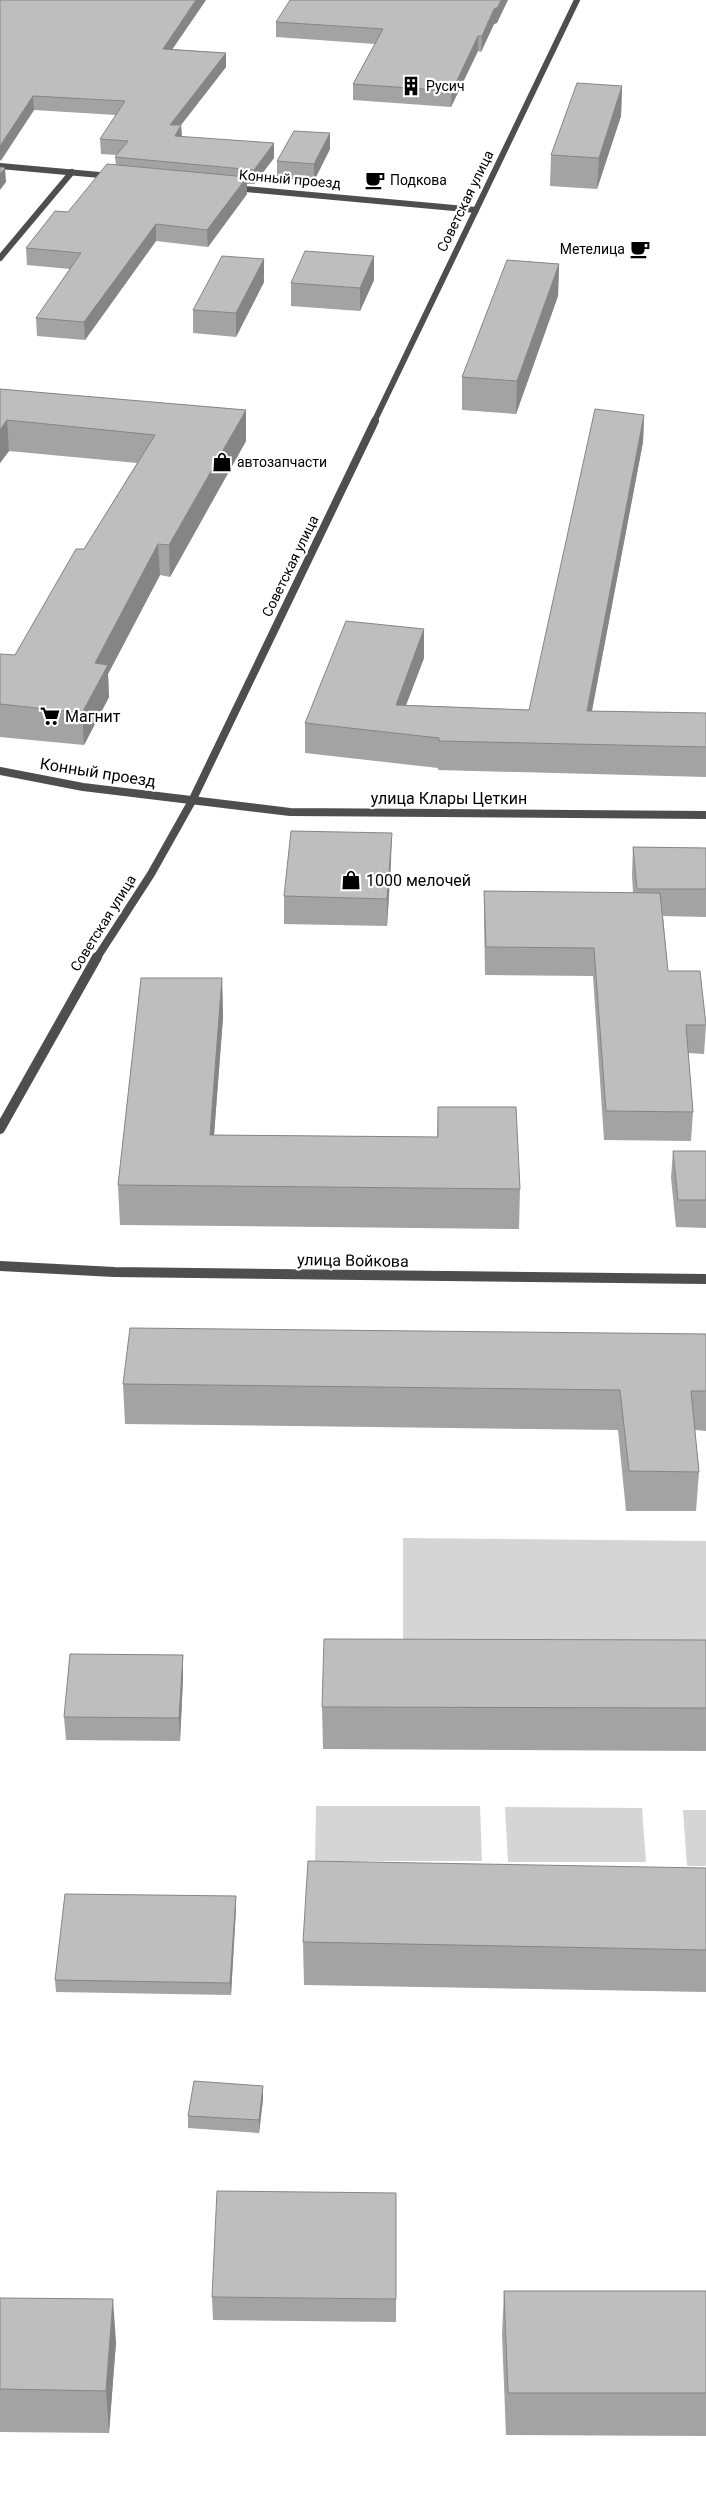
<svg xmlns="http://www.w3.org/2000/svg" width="706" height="2506" font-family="Roboto,sans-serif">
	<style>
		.green { fill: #d5d5d5 }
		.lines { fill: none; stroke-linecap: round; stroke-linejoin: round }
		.street-far2 { stroke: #4e4e4e; stroke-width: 6 }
		.street-far1 { stroke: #4e4e4e; stroke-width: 8 }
		.street { stroke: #4e4e4e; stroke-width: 10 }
		.wall { fill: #a3a3a3 }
		.shaded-wall { fill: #858585 }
		.building { fill: #bebebe; stroke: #858585 }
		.labels { text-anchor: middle; stroke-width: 4.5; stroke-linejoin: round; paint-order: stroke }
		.far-poi-label { font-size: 14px; fill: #000; stroke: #fff; text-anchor: start }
		.far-street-label { font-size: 14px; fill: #000; stroke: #fff }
		.poi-label { font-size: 16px; fill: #000; stroke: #fff; text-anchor: start }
		.street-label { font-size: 16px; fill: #000; stroke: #fff }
	</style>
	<rect width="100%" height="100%" fill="#fff"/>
	<g class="green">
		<path d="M 403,1538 L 706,1541 L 706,1651 L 403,1648 Z"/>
		<path d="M 316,1806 L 480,1806 L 482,1861 L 315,1861 Z"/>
		<path d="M 505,1807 L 642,1808 L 646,1862 L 508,1862 Z"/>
		<path d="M 683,1810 L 706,1810 L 706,1866 L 687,1866 Z"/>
	</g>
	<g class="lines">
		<g class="street-far2">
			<path d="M 0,166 L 111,176"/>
			<path d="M 235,188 L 476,210"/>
			<path d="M 0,258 L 72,172"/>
			<path d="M 374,422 L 577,0"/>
		</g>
		<g class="street-far1">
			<path d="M 0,771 L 83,787 L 290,812 L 706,815"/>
			<path d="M 96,959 L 151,874 L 192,801 L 375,421"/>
		</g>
		<g class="street">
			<path d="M 0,1129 L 97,957"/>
			<path d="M 0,1266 L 114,1272 L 706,1279"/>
		</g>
	</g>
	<g class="wall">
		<path d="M 0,0 L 206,0 L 172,49 L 226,53 L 226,67 L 181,125 L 182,137 L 274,158 L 254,184 L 247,184 L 247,194 L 208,247 L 156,241 L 85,340 L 37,336 L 36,318 L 70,269 L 27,265 L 26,248 L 68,212 L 116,165 L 115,157 L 117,155 L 101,154 L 100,139 L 116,115 L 34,110 L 1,161 Z"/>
		<path d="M 276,22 L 497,23 L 494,24 L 481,52 L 478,51 L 451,107 L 353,100 L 353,84 L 375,44 L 276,37 Z"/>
		<path d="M 622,86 L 621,116 L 597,189 L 550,186 L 551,155 Z"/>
		<path d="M 330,133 L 330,149 L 314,181 L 277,178 L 277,161 Z"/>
		<path d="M 374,256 L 374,280 L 360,311 L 291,306 L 291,283 Z"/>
		<path d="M 264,259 L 264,282 L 236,337 L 193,333 L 193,310 Z"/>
		<path d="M 559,264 L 558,296 L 516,414 L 462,410 L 462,377 Z"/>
		<path d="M 0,389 L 246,410 L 246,441 L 170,577 L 160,575 L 108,674 L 109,697 L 84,745 L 0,737 L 0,654 L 15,655 L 84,549 L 137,463 L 9,451 L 0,463 Z"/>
		<path d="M 644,415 L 643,442 L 592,711 L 706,713 L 706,777 L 438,770 L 438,768 L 305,753 L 305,723 L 424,629 L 424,658 L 406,705 L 529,710 Z"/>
		<path d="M 633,847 L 706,848 L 706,917 L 663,916 L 668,971 L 706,1025 L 704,1054 L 688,1053 L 693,1112 L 691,1141 L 604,1140 L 593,976 L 485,975 L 484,919 L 484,891 L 633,893 L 632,875 Z"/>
		<path d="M 391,861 L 387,926 L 284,924 L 284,896 Z"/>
		<path d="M 222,978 L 223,1017 L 214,1135 L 437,1137 L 438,1107 L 520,1189 L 519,1229 L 120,1225 L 118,1185 Z"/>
		<path d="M 673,1151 L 706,1151 L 706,1228 L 676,1227 L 671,1178 Z"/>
		<path d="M 706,1334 L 706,1431 L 695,1430 L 699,1472 L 696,1511 L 626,1511 L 618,1430 L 125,1424 L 123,1384 Z"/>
		<path d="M 706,1640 L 706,1751 L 323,1749 L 322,1707 Z"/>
		<path d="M 183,1655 L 183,1678 L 180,1741 L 66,1740 L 64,1717 Z"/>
		<path d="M 706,1868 L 706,1992 L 304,1985 L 303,1942 Z"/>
		<path d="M 236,1896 L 236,1908 L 231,1995 L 56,1992 L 55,1980 Z"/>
		<path d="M 263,2086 L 263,2099 L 259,2133 L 188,2128 L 188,2116 Z"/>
		<path d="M 504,2291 L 706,2291 L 706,2436 L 506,2435 L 502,2334 Z"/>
		<path d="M 212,2297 L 396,2299 L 396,2322 L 213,2320 Z"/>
		<path d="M 0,2298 L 116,2342 L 109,2433 L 0,2432 Z"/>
	</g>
	<g class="shaded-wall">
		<path d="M 196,0 L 206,0 L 163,63 L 163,49 Z"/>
		<path d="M 501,0 L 508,0 L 497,23 L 494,24 L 481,52 L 482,36 L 494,9 Z"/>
		<path d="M 478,36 L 478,51 L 451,107 L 452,91 Z"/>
		<path d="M 226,53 L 226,67 L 170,139 L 170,125 Z"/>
		<path d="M 622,86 L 621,116 L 597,189 L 599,158 Z"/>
		<path d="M 33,96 L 34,110 L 0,161 L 0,146 Z"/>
		<path d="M 181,125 L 182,140 L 175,136 Z"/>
		<path d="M 330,133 L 330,149 L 314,181 L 314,164 Z"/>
		<path d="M 274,143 L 274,158 L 254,184 L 254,170 Z"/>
		<path d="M 5,168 L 6,182 L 0,190 L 0,174 Z"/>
		<path d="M 247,177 L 247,194 L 208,247 L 207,230 Z"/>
		<path d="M 156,224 L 156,241 L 85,340 L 84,322 Z"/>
		<path d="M 374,256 L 374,280 L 360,311 L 360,288 Z"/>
		<path d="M 264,259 L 264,282 L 236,337 L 236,313 Z"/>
		<path d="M 559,264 L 558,296 L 516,414 L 517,381 Z"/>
		<path d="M 246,410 L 246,441 L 170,577 L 169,545 Z"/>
		<path d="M 644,415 L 643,442 L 586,741 L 587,711 Z"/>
		<path d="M 7,420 L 9,451 L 0,463 L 0,430 Z"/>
		<path d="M 158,544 L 160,575 L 108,674 L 109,697 L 84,745 L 82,713 L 95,663 Z"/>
		<path d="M 424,629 L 424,658 L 395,734 L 396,705 Z"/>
		<path d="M 392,833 L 391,861 L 387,926 L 387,899 Z"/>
		<path d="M 222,978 L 223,1017 L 211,1175 L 210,1135 Z"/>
		<path d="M 183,1655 L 183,1678 L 180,1741 L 179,1718 Z"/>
		<path d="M 236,1896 L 236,1908 L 231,1995 L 230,1983 Z"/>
		<path d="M 263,2086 L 263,2099 L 259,2133 L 259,2120 Z"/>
		<path d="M 113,2299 L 116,2342 L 109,2433 L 106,2391 Z"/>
	</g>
	<g class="building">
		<path d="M 0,0 L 196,0 L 163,49 L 226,53 L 170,125 L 181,125 L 175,136 L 274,143 L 254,170 L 115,157 L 128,141 L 100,139 L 125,101 L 33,96 L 0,146 Z"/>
		<path d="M 290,0 L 501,0 L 498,7 L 494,9 L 482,36 L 478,36 L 452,91 L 353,84 L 383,29 L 276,22 Z"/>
		<path d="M 577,83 L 622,86 L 599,158 L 551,155 Z"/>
		<path d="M 294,131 L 330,133 L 314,164 L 277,161 Z"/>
		<path d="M 107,164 L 247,177 L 207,230 L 156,224 L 84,322 L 36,318 L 81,253 L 26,248 L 55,211 L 68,212 Z"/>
		<path d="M 0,167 L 5,168 L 0,174 Z"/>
		<path d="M 305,251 L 374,256 L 360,288 L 291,283 Z"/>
		<path d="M 222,256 L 264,259 L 236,313 L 193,310 Z"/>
		<path d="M 507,260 L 559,264 L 517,381 L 462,377 Z"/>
		<path d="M 0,389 L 246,410 L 169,545 L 158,544 L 95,663 L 108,665 L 82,713 L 0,704 L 0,654 L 15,655 L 76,549 L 84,549 L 155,435 L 7,420 L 0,430 Z"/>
		<path d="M 595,409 L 644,415 L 587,711 L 706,713 L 706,747 L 439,741 L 439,738 L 305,723 L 346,621 L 424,629 L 396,705 L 529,710 Z"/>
		<path d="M 291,831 L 392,833 L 387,899 L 284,896 Z"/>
		<path d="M 633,847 L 706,848 L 706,889 L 637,889 Z"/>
		<path d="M 484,891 L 660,893 L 668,971 L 700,971 L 706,1025 L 686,1025 L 693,1112 L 606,1111 L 594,948 L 486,947 Z"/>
		<path d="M 141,978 L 222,978 L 210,1135 L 438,1137 L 438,1107 L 516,1107 L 520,1189 L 118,1185 Z"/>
		<path d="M 673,1151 L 706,1151 L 706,1200 L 678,1200 Z"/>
		<path d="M 130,1328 L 706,1334 L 706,1391 L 691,1391 L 699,1472 L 629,1471 L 620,1390 L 123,1384 Z"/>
		<path d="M 324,1639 L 706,1640 L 706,1708 L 322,1707 Z"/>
		<path d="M 70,1654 L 183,1655 L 179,1718 L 64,1717 Z"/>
		<path d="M 308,1861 L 706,1868 L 706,1950 L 303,1942 Z"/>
		<path d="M 65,1894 L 236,1896 L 230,1983 L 55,1980 Z"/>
		<path d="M 194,2081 L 263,2086 L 259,2120 L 188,2116 Z"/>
		<path d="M 217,2191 L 396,2193 L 396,2299 L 212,2297 Z"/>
		<path d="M 504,2291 L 706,2291 L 706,2393 L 508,2393 Z"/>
		<path d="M 0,2298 L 113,2299 L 106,2391 L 0,2389 Z"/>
	</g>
	<defs>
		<symbol id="building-bare" viewBox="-9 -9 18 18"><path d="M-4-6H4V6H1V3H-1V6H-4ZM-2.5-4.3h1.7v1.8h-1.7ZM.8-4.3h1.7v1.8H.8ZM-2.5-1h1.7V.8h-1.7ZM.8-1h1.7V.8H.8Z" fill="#000" stroke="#fff" stroke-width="2.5" paint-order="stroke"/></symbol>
		<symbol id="cafe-bare" viewBox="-9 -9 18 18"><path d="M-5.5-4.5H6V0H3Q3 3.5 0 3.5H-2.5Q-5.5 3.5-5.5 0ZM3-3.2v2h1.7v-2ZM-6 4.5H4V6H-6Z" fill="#000" stroke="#fff" stroke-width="2.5" paint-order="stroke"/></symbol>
		<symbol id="shop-bare" viewBox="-9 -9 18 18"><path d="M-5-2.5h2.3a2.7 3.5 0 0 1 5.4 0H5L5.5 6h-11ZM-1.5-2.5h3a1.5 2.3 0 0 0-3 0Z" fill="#000" stroke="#fff" stroke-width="2.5" paint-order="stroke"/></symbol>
		<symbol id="supermarket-bare" viewBox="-9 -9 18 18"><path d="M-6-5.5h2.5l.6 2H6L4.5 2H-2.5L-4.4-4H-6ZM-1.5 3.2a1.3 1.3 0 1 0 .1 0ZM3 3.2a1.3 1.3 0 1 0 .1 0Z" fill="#000" stroke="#fff" stroke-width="2.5" paint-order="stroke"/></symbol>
	</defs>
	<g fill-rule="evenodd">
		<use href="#building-bare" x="397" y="72" width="28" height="28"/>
		<use href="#cafe-bare" x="361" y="166" width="28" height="28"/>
		<use href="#cafe-bare" x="626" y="235" width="28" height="28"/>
		<use href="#shop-bare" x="208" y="448" width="28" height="28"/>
		<use href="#supermarket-bare" x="36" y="702" width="28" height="28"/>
		<use href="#shop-bare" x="337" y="866" width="28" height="28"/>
	</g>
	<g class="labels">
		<g class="far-poi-label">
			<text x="426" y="91">Русич</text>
			<text x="390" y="185">Подкова</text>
			<text x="625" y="254" text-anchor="end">Метелица</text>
			<text x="237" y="467">автозапчасти</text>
		</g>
		<g class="far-street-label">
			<text transform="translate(290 179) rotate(5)" y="5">Конный проезд</text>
			<text transform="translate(465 201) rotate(-64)" y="5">Советская улица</text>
			<text transform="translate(290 566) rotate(-64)" y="5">Советская улица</text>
			<text transform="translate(103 923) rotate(-58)" y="5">Советская улица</text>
		</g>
		<g class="poi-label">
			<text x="65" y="722">Магнит</text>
			<text x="366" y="886">1000 мелочей</text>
		</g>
		<g class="street-label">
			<text transform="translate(98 772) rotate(9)" y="6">Конный проезд</text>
			<text x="449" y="804">улица Клары Цеткин</text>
			<text transform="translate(353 1260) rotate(1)" y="6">улица Войкова</text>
		</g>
	</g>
</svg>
